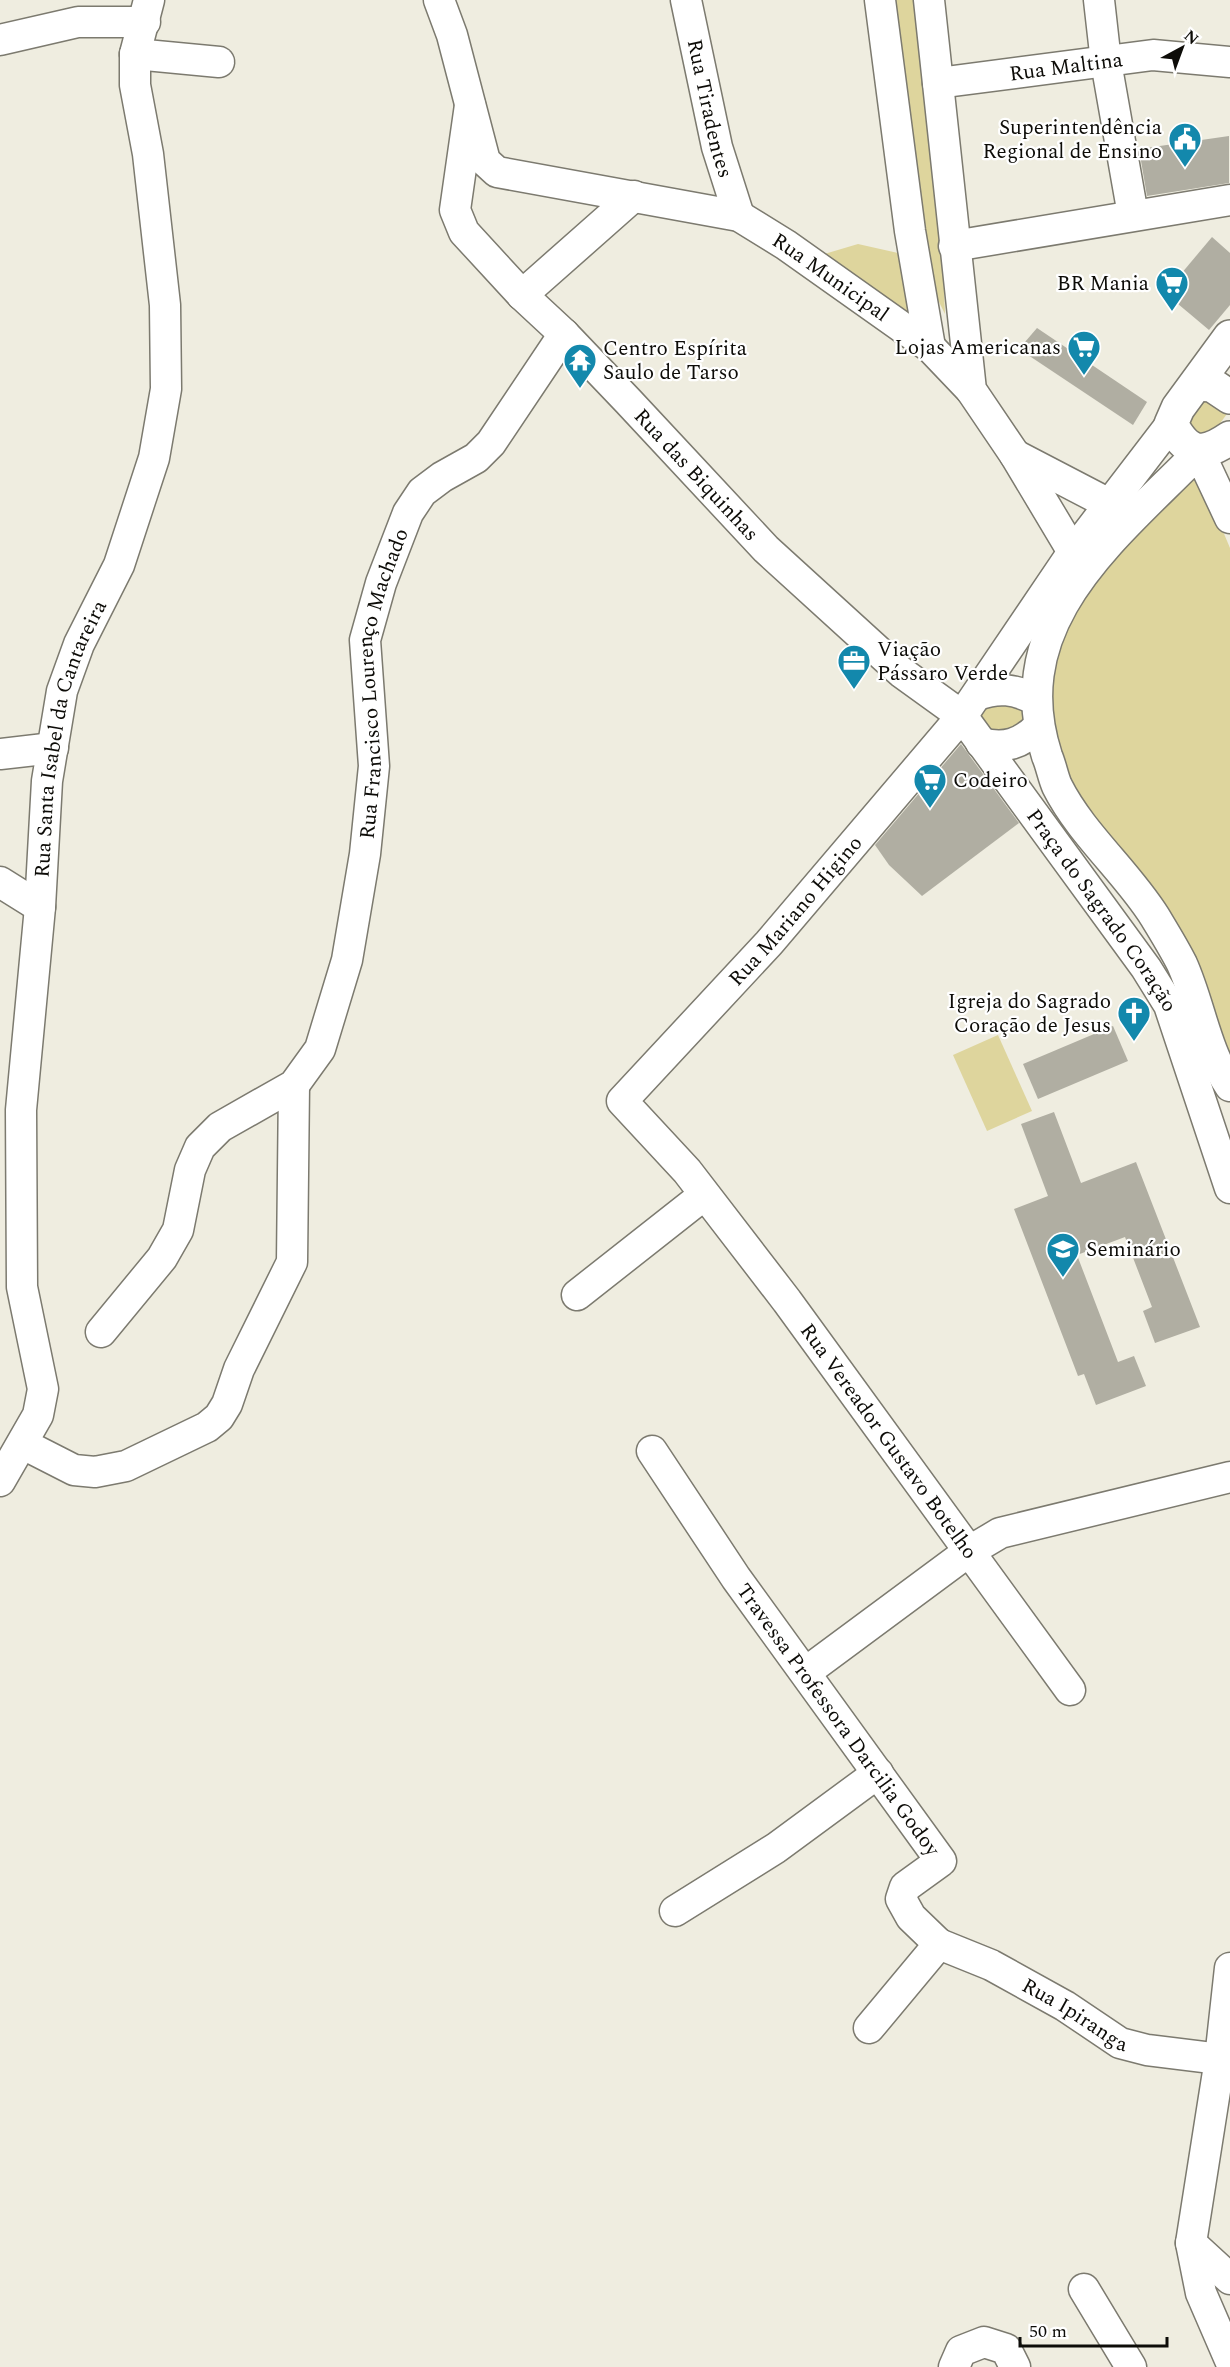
<svg xmlns="http://www.w3.org/2000/svg" width="1230" height="2367" font-family="Spectral,serif">
	<style>
		.park { fill: #ded59d }
		.building { fill: #b0aea2 }
		.lines { fill: none; stroke-linecap: round; stroke-linejoin: round }
		.minor-casing { stroke: #7c7a6f; stroke-width: 33 }
		.major-casing { stroke: #7c7a6f; stroke-width: 36 }
		.minor { stroke: #fff; stroke-width: 30 }
		.major { stroke: #fff; stroke-width: 33 }
		.labels { text-anchor: middle; stroke-width: 4.5; stroke-linejoin: round; paint-order: stroke }
		.street-label { font-size: 21px; fill: #0d0c08; stroke: #fff }
		.poi-label { font-size: 21px; fill: #0d0c08; stroke: #fff; text-anchor: end }
	</style>
	<rect width="100%" height="100%" fill="#efede0"/>
	<g class="park">
		<path d="M 893,0 L 921,0 L 938,153 L 945,314 L 929,282 Z"/>
		<path d="M 858,244 L 898,253 L 914,323 L 821,255 Z"/>
		<path d="M 1207,396 L 1229,411 L 1211,436 L 1197,441 L 1188,427 L 1191,413 Z"/>
		<path d="M 1196,467 L 1230,548 L 1230,1072 L 1064,785 L 1042,713 L 1050,659 L 1096,573 Z"/>
		<path d="M 980,697 L 1031,703 L 1032,725 L 1001,743 L 967,715 Z"/>
		<path d="M 998,1035 L 1032,1111 L 987,1131 L 953,1055 Z"/>
	</g>
	<g class="building">
		<path d="M 1229,136 L 1229,183 L 1147,196 L 1139,149 Z"/>
		<path d="M 1212,237 L 1230,253 L 1230,305 L 1209,330 L 1165,293 Z"/>
		<path d="M 1037,328 L 1147,402 L 1133,425 L 1019,349 Z"/>
		<path d="M 961,744 L 1019,823 L 922,896 L 889,865 L 875,845 Z"/>
		<path d="M 1113,1026 L 1128,1061 L 1038,1099 L 1023,1064 Z"/>
		<path d="M 1054,1112 L 1081,1183 L 1136,1162 L 1200,1327 L 1155,1343 L 1143,1311 L 1152,1307 L 1125,1237 L 1077,1255 L 1118,1362 L 1134,1356 L 1146,1386 L 1096,1405 L 1084,1374 L 1078,1376 L 1014,1209 L 1048,1196 L 1021,1124 Z"/>
	</g>
	<g class="lines">
		<defs>
			<g id="minor">
				<path id="s1" d="M 439,0 L 452,35 L 485,161 L 497,172 L 739,216 L 786,245 L 930,347 L 971,390"/>
				<path id="s2" d="M 686,0 L 717,147 L 739,216"/>
				<path d="M 880,0 L 910,231 L 930,347"/>
				<path d="M 929,0 L 971,390 L 1015,455 L 1073,552"/>
				<path d="M 1099,0 L 1106,62 L 1133,215"/>
				<path d="M 0,40 L 78,22 L 145,22"/>
				<path d="M 135,54 L 219,62"/>
				<path id="s3" d="M 938,83 L 1153,55 L 1230,62"/>
				<path id="s4" d="M 470,105 L 455,210 L 464,232 L 522,295 L 564,334 L 628,401 L 766,549 L 901,672 L 962,716 L 1146,968 L 1169,1005 L 1230,1188"/>
				<path d="M 954,246 L 1230,200"/>
				<path d="M 522,295 L 634,196"/>
				<path d="M 1015,455 L 1111,505"/>
				<path d="M 1230,518 L 1199,452 C 1115,538 1003,621 1047,756 C 1051,765 1053,777 1057,786 C 1081,834 1127,872 1155,917 C 1164,932 1174,948 1182,964 C 1200,1004 1205,1049 1230,1086"/>
				<path d="M 977,695 C 999,687 1015,689 1036,700"/>
				<path d="M 981,743 C 1005,749 1021,744 1038,727"/>
				<path d="M 0,754 L 53,748"/>
				<path d="M 0,882 L 40,907"/>
				<path d="M 577,1295 L 704,1195"/>
				<path id="s5" d="M 101,1332 L 162,1258 L 178,1230 L 190,1170 L 200,1147 L 220,1127 L 294,1085 L 320,1049 L 347,960 L 365,854 L 374,766 L 365,640 L 381,583 L 408,513 L 422,492 L 442,477 L 476,458 L 491,443 L 564,334"/>
				<path d="M 23,1444 L 74,1470 L 95,1472 L 126,1466 L 207,1427 L 219,1417 L 227,1404 L 239,1369 L 292,1262 L 294,1085"/>
				<path id="s6" d="M 652,1451 L 736,1578 L 941,1861 L 905,1887 L 901,1899 L 911,1917 L 939,1944 L 869,2028"/>
				<path id="s7" d="M 0,1481 L 38,1415 L 43,1389 L 22,1287 L 21,1110 L 40,907 L 47,781 L 62,691 L 79,644 L 119,565 L 154,458 L 166,389 L 165,305 L 148,154 L 135,85 L 135,54 L 149,0"/>
				<path d="M 806,1672 L 968,1552 L 1000,1533 L 1230,1477"/>
				<path id="s8" d="M 1070,1690 L 787,1301 L 687,1171 L 622,1101 L 769,943 L 962,716 L 1073,552 L 1171,424"/>
				<path d="M 675,1911 L 776,1848 L 878,1773"/>
				<path id="s9" d="M 939,1944 L 991,1965 L 1065,2006 L 1120,2043 L 1147,2050 L 1220,2059"/>
				<path d="M 1230,1968 L 1220,2059 L 1191,2243 L 1201,2293 L 1230,2360"/>
				<path d="M 1191,2243 L 1230,2279"/>
				<path d="M 1084,2289 L 1131,2367"/>
				<path d="M 954,2367 L 961,2351 L 984,2342 L 1006,2349 L 1015,2367"/>
			</g>
			<g id="major">
				<path d="M 1230,337 L 1178,408 L 1171,424 C 1188,455 1202,457 1230,438"/>
				<path d="M 1197,384 L 1212,385 L 1230,397"/>
			</g>
		</defs>
		<use href="#minor" class="minor-casing"/>
		<use href="#major" class="major-casing"/>
		<use href="#minor" class="minor"/>
		<use href="#major" class="major"/>
	</g>
	<defs>
		<symbol id="civic-pin" viewBox="-11 -11 22 30"><path d="M0 17L-7.5 6A9.5 9.5 0 1 1 7.5 6Z" fill="#1388ac" stroke="#fff"/><path d="M-.6-6.5H3V-4.5H.6V-3L4-1V1h2V6H-6V1h2V-1L-.6-3ZM-1.2 2.5V6h2.4V2.5Z" fill="#fff"/></symbol>
		<symbol id="supermarket-pin" viewBox="-11 -11 22 30"><path d="M0 17L-7.5 6A9.5 9.5 0 1 1 7.5 6Z" fill="#1388ac" stroke="#fff"/><path d="M-6-5.5h2.5l.6 2H6L4.5 2H-2.5L-4.4-4H-6ZM-1.5 3.2a1.3 1.3 0 1 0 .1 0ZM3 3.2a1.3 1.3 0 1 0 .1 0Z" fill="#fff"/></symbol>
		<symbol id="temple-pin" viewBox="-11 -11 22 30"><path d="M0 17L-7.5 6A9.5 9.5 0 1 1 7.5 6Z" fill="#1388ac" stroke="#fff"/><path d="M0-6L5-2H3V0L6.5 2.5H4V6H1.5V3h-3V6H-4V2.5H-6.5L-3 0V-2H-5Z" fill="#fff"/></symbol>
		<symbol id="office-pin" viewBox="-11 -11 22 30"><path d="M0 17L-7.5 6A9.5 9.5 0 1 1 7.5 6Z" fill="#1388ac" stroke="#fff"/><path d="M-6-3h4V-5.5h4V-3h4V5H-6ZM-1-4.5V-3h2v-1.5ZM-6 0V1H6V0Z" fill="#fff"/></symbol>
		<symbol id="church-pin" viewBox="-11 -11 22 30"><path d="M0 17L-7.5 6A9.5 9.5 0 1 1 7.5 6Z" fill="#1388ac" stroke="#fff"/><path d="M-1.2-6h2.4v3.5h3.3v2.4h-3.3V6h-2.4V-.1h-3.3v-2.4h3.3Z" fill="#fff"/></symbol>
		<symbol id="school-pin" viewBox="-11 -11 22 30"><path d="M0 17L-7.5 6A9.5 9.5 0 1 1 7.5 6Z" fill="#1388ac" stroke="#fff"/><path d="M0-5L7-2L0 1L-7-2ZM-4 1L0 2.5L4 1V4Q0 6-4 4Z" fill="#fff"/></symbol>
	</defs>
	<g fill-rule="evenodd">
		<use href="#civic-pin" x="1166" y="120" width="38" height="52"/>
		<use href="#supermarket-pin" x="1153" y="264" width="38" height="52"/>
		<use href="#supermarket-pin" x="1065" y="328" width="38" height="52"/>
		<use href="#temple-pin" x="561" y="341" width="38" height="52"/>
		<use href="#office-pin" x="835" y="642" width="38" height="52"/>
		<use href="#supermarket-pin" x="911" y="761" width="38" height="52"/>
		<use href="#church-pin" x="1115" y="994" width="38" height="52"/>
		<use href="#school-pin" x="1044" y="1230" width="38" height="52"/>
	</g>
	<g class="labels">
		<g class="street-label">
			<text dy="7" stroke="none"><textPath href="#s3" startOffset="129">Rua Maltina</textPath></text>
			<text dy="7" stroke="none"><textPath href="#s2" startOffset="111">Rua Tiradentes</textPath></text>
			<text dy="7" stroke="none"><textPath href="#s1" startOffset="540">Rua Municipal</textPath></text>
			<text dy="7" stroke="none"><textPath href="#s4" startOffset="466">Rua das Biquinhas</textPath></text>
			<text dy="7" stroke="none"><textPath href="#s5" startOffset="746">Rua Francisco Lourenço Machado</textPath></text>
			<text dy="7" stroke="none"><textPath href="#s7" startOffset="760">Rua Santa Isabel da Cantareira</textPath></text>
			<text dy="7" stroke="none"><textPath href="#s8" startOffset="998">Rua Mariano Higino</textPath></text>
			<text dy="7" stroke="none"><textPath href="#s4" startOffset="1065">Praça do Sagrado Coração</textPath></text>
			<text transform="translate(889 1441) rotate(54)" y="7">Rua Vereador Gustavo Botelho</text>
			<text dy="7" stroke="none"><textPath href="#s6" startOffset="327">Travessa Professora Darcilia Godoy</textPath></text>
			<text dy="7" stroke="none"><textPath href="#s9" startOffset="154">Rua Ipiranga</textPath></text>
		</g>
		<g class="poi-label">
			<text x="1162" y="134">Superintendência<tspan x="1162" dy="24">Regional de Ensino</tspan></text>
			<text x="1149" y="290">BR Mania</text>
			<text x="1061" y="354">Lojas Americanas</text>
			<text x="603" y="355" text-anchor="start">Centro Espírita<tspan x="603" dy="24">Saulo de Tarso</tspan></text>
			<text x="877" y="656" text-anchor="start">Viação<tspan x="877" dy="24">Pássaro Verde</tspan></text>
			<text x="953" y="787" text-anchor="start">Codeiro</text>
			<text x="1111" y="1008">Igreja do Sagrado<tspan x="1111" dy="24">Coração de Jesus</tspan></text>
			<text x="1086" y="1256" text-anchor="start">Seminário</text>
		</g>
	</g>
	<g transform="translate(1182 48) rotate(41)" stroke="#ffffff" stroke-width="4.5" paint-order="stroke">
	<path d="M0-4.5L10 22L0 15L-10 22Z" fill="#0d0c08"/>
	<text y="-9" font-size="16" font-weight="bold" text-anchor="middle" fill="#0d0c08">N</text>
	</g>
	<path d="M1020 2337v9h147v-9" fill="none" stroke="#0d0c08" stroke-width="3"/>
	<text x="1029" y="2337" font-size="18" fill="#0d0c08" stroke="#ffffff" stroke-width="4.5" paint-order="stroke">50 m</text>
</svg>
